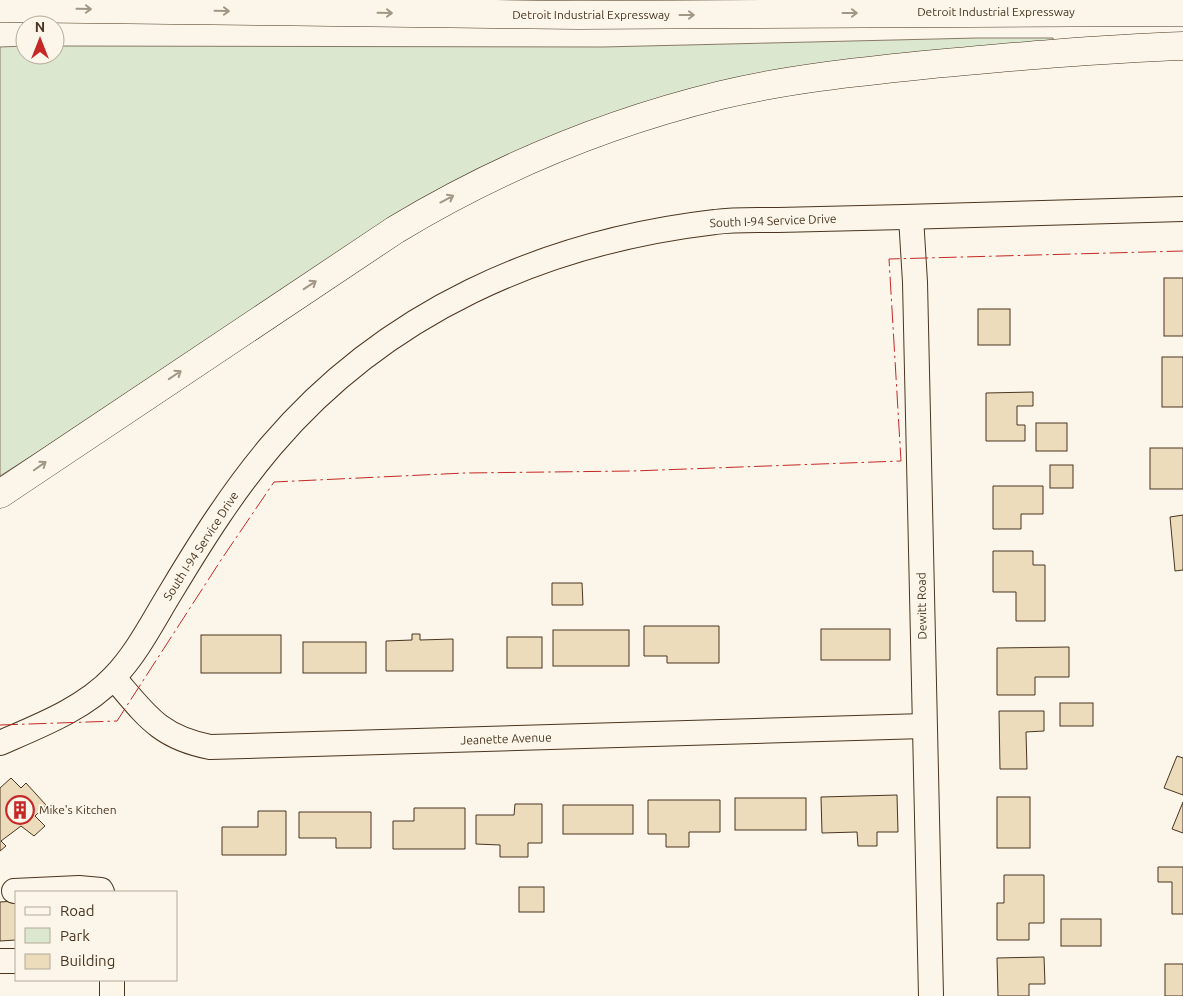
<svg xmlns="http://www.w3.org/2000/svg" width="1183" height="996" font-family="Ubuntu,sans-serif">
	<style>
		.green { fill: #dce7d0; stroke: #887966 }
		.building { fill: #ecdcbc; stroke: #4a3520 }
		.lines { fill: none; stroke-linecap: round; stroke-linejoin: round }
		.minor-casing { stroke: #4a3520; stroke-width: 26 }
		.highway-casing { stroke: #4a3520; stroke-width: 29 }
		.minor { stroke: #fbf6e9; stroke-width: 24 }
		.highway { stroke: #fbf6e9; stroke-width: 28 }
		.power { stroke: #c62828; stroke-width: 1; stroke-dasharray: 18 4 2.5 4; stroke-linecap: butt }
		.oneway { stroke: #a29684 }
		.labels { text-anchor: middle; stroke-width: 4; stroke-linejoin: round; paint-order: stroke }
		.street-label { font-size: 12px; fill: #4a3520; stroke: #fbf6e9 }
		.poi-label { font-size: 12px; fill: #4a3520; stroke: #fbf6e9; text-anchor: start }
	</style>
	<rect width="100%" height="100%" fill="#fbf6e9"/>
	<path class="green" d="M 977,38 L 1053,38 L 1054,42 L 612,115 L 55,441 L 0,476 L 0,47 L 25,46 L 25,55 L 55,55 L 56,46 L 603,47 Z"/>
	<g class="building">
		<rect x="1164" y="278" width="19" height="58"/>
		<rect x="978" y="309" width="32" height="36"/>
		<rect x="1162" y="357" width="21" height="50"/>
		<path d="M 1033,392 L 1033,406 L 1017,406 L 1017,425 L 1025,425 L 1025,441 L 986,441 L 986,393 Z"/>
		<rect x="1036" y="423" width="31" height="28"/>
		<rect x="1150" y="448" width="33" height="41"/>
		<rect x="1050" y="465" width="23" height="23"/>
		<path d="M 993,486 L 1043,486 L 1043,514 L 1021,514 L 1021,529 L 993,529 Z"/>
		<path d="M 1183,515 L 1183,570 L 1175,571 L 1170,517 Z"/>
		<path d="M 993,551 L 1033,551 L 1033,565 L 1045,565 L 1045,621 L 1016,621 L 1016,592 L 993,592 Z"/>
		<path d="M 552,583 L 582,583 L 583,605 L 552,605 Z"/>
		<path d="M 644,626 L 719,626 L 719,663 L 667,663 L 667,656 L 644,656 Z"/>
		<rect x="821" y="629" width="69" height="31"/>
		<rect x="553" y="630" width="76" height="36"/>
		<path d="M 412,634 L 420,634 L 420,640 L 453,639 L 453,671 L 386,671 L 386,641 L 412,640 Z"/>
		<rect x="201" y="635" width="80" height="38"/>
		<rect x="507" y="637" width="35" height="31"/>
		<rect x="303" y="642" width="63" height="31"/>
		<path d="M 1069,647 L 1069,677 L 1035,677 L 1035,695 L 997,695 L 997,648 Z"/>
		<rect x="1060" y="703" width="33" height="23"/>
		<path d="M 999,711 L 1044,711 L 1044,731 L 1026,732 L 1027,769 L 1000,769 Z"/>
		<path d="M 1177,756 L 1183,758 L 1183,795 L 1164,788 Z"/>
		<path d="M 11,778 L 21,788 L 26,783 L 46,805 L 35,816 L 45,826 L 34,836 L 21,826 L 1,841 L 6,846 L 0,851 L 0,788 Z"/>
		<path d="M 897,795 L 898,832 L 877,832 L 877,846 L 858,846 L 857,832 L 822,833 L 821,797 Z"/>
		<rect x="997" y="797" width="33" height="51"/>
		<rect x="735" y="798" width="71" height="32"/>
		<path d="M 648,800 L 720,800 L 720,832 L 689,832 L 689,847 L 666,847 L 666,834 L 648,834 Z"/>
		<path d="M 1183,802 L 1183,833 L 1172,829 Z"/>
		<path d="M 515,804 L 542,804 L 542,843 L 528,843 L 528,857 L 500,857 L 500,845 L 476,844 L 476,815 L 514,815 Z"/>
		<rect x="563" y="805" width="70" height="29"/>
		<path d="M 414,808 L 465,808 L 465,849 L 393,849 L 393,821 L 414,821 Z"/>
		<path d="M 258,811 L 286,811 L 286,855 L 222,855 L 222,827 L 258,827 Z"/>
		<path d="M 299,812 L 371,812 L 371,848 L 336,848 L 336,838 L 299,838 Z"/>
		<path d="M 1158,867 L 1183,867 L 1183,914 L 1172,914 L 1172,882 L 1158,882 Z"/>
		<path d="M 1004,875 L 1044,875 L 1044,923 L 1029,923 L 1029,940 L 997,940 L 997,903 L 1004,903 Z"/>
		<rect x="519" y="887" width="25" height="25"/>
		<path d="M 16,901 L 16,940 L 0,941 L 0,902 Z"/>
		<rect x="1061" y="919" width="40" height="27"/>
		<path d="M 1044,957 L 1045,984 L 1029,984 L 1029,996 L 998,996 L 997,958 Z"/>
		<rect x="1165" y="964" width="18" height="32"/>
	</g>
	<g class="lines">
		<defs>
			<g id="minor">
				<path d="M 911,217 L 915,282 L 931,996"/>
				<path d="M 114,678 C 146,715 159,737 210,747 L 924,726"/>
				<path d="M 0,743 C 39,726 84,709 114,677 C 138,652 154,619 172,590 C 202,540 233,491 271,446 C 385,312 543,242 715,222 C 736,219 757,220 778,220 C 820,219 862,218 904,217 C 997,215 1090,212 1183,209"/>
				<path d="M 14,891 L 79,888 L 101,890 L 102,892"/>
				<path d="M 0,961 L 16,961"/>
				<path d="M 112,980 L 112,996"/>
			</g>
			<g id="highway">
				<path d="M 0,8 L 578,15 L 1183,12"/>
				<path d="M 0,494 L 395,230 C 496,169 606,123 721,95 C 788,79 856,72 924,65 C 1010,57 1097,49 1183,46"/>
			</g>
		</defs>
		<use href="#minor" class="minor-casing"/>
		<use href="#highway" class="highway-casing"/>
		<use href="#minor" class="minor"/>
		<use href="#highway" class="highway"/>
		<path class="power" d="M 0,725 L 117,721 L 221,560 L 274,482 L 465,473 L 633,471 L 901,461 L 889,259 L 1183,251"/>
	</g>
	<defs><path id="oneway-shaft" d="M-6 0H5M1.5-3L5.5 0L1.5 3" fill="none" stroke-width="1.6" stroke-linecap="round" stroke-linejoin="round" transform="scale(1.25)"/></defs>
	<g class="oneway">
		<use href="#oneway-shaft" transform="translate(84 9) rotate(1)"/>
		<use href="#oneway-shaft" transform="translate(222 11) rotate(1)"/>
		<use href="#oneway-shaft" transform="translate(385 13) rotate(1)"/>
		<use href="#oneway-shaft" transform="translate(850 13)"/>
		<use href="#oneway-shaft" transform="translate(687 15)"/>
		<use href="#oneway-shaft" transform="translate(447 199) rotate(-28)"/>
		<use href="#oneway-shaft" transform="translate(310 285) rotate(-33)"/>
		<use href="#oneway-shaft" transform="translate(175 375) rotate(-34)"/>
		<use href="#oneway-shaft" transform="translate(40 466) rotate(-35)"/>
	</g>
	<defs>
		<symbol id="building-ring" viewBox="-11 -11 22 22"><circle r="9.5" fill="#fbf6e9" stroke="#c62828" stroke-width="1.5"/><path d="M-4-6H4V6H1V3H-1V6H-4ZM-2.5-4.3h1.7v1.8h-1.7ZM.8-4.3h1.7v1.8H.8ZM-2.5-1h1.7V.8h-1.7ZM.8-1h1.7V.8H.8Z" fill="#c62828"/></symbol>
	</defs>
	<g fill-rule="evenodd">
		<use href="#building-ring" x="4" y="794" width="32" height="32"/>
	</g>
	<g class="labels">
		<g class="street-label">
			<text x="996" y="16">Detroit Industrial Expressway</text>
			<text x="591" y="19">Detroit Industrial Expressway</text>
			<text transform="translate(773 221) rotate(-2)" y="4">South I-94 Service Drive</text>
			<text transform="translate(201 546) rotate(-57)" y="4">South I-94 Service Drive</text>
			<text transform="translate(922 606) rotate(-91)" y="4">Dewitt Road</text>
			<text transform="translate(506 739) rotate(-2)" y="4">Jeanette Avenue</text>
		</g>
		<g class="poi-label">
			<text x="39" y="814">Mike's Kitchen</text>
		</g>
	</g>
	<rect x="15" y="891" width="162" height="90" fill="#fbf6e9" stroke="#b4a999"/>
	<rect x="25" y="907" width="25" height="8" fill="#fbf6e9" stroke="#b4a999"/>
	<text x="60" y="916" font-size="15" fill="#4a3520">Road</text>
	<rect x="25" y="928" width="25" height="15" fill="#dce7d0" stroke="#b4a999"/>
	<text x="60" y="941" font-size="15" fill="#4a3520">Park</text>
	<rect x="25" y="954" width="25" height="15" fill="#ecdcbc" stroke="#b4a999"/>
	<text x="60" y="966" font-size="15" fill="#4a3520">Building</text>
	<g transform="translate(40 40)"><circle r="24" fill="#fbf6e9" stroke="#b4a999"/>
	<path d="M0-4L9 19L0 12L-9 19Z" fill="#c62828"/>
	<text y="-8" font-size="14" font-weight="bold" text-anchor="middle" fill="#4a3520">N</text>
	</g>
</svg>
